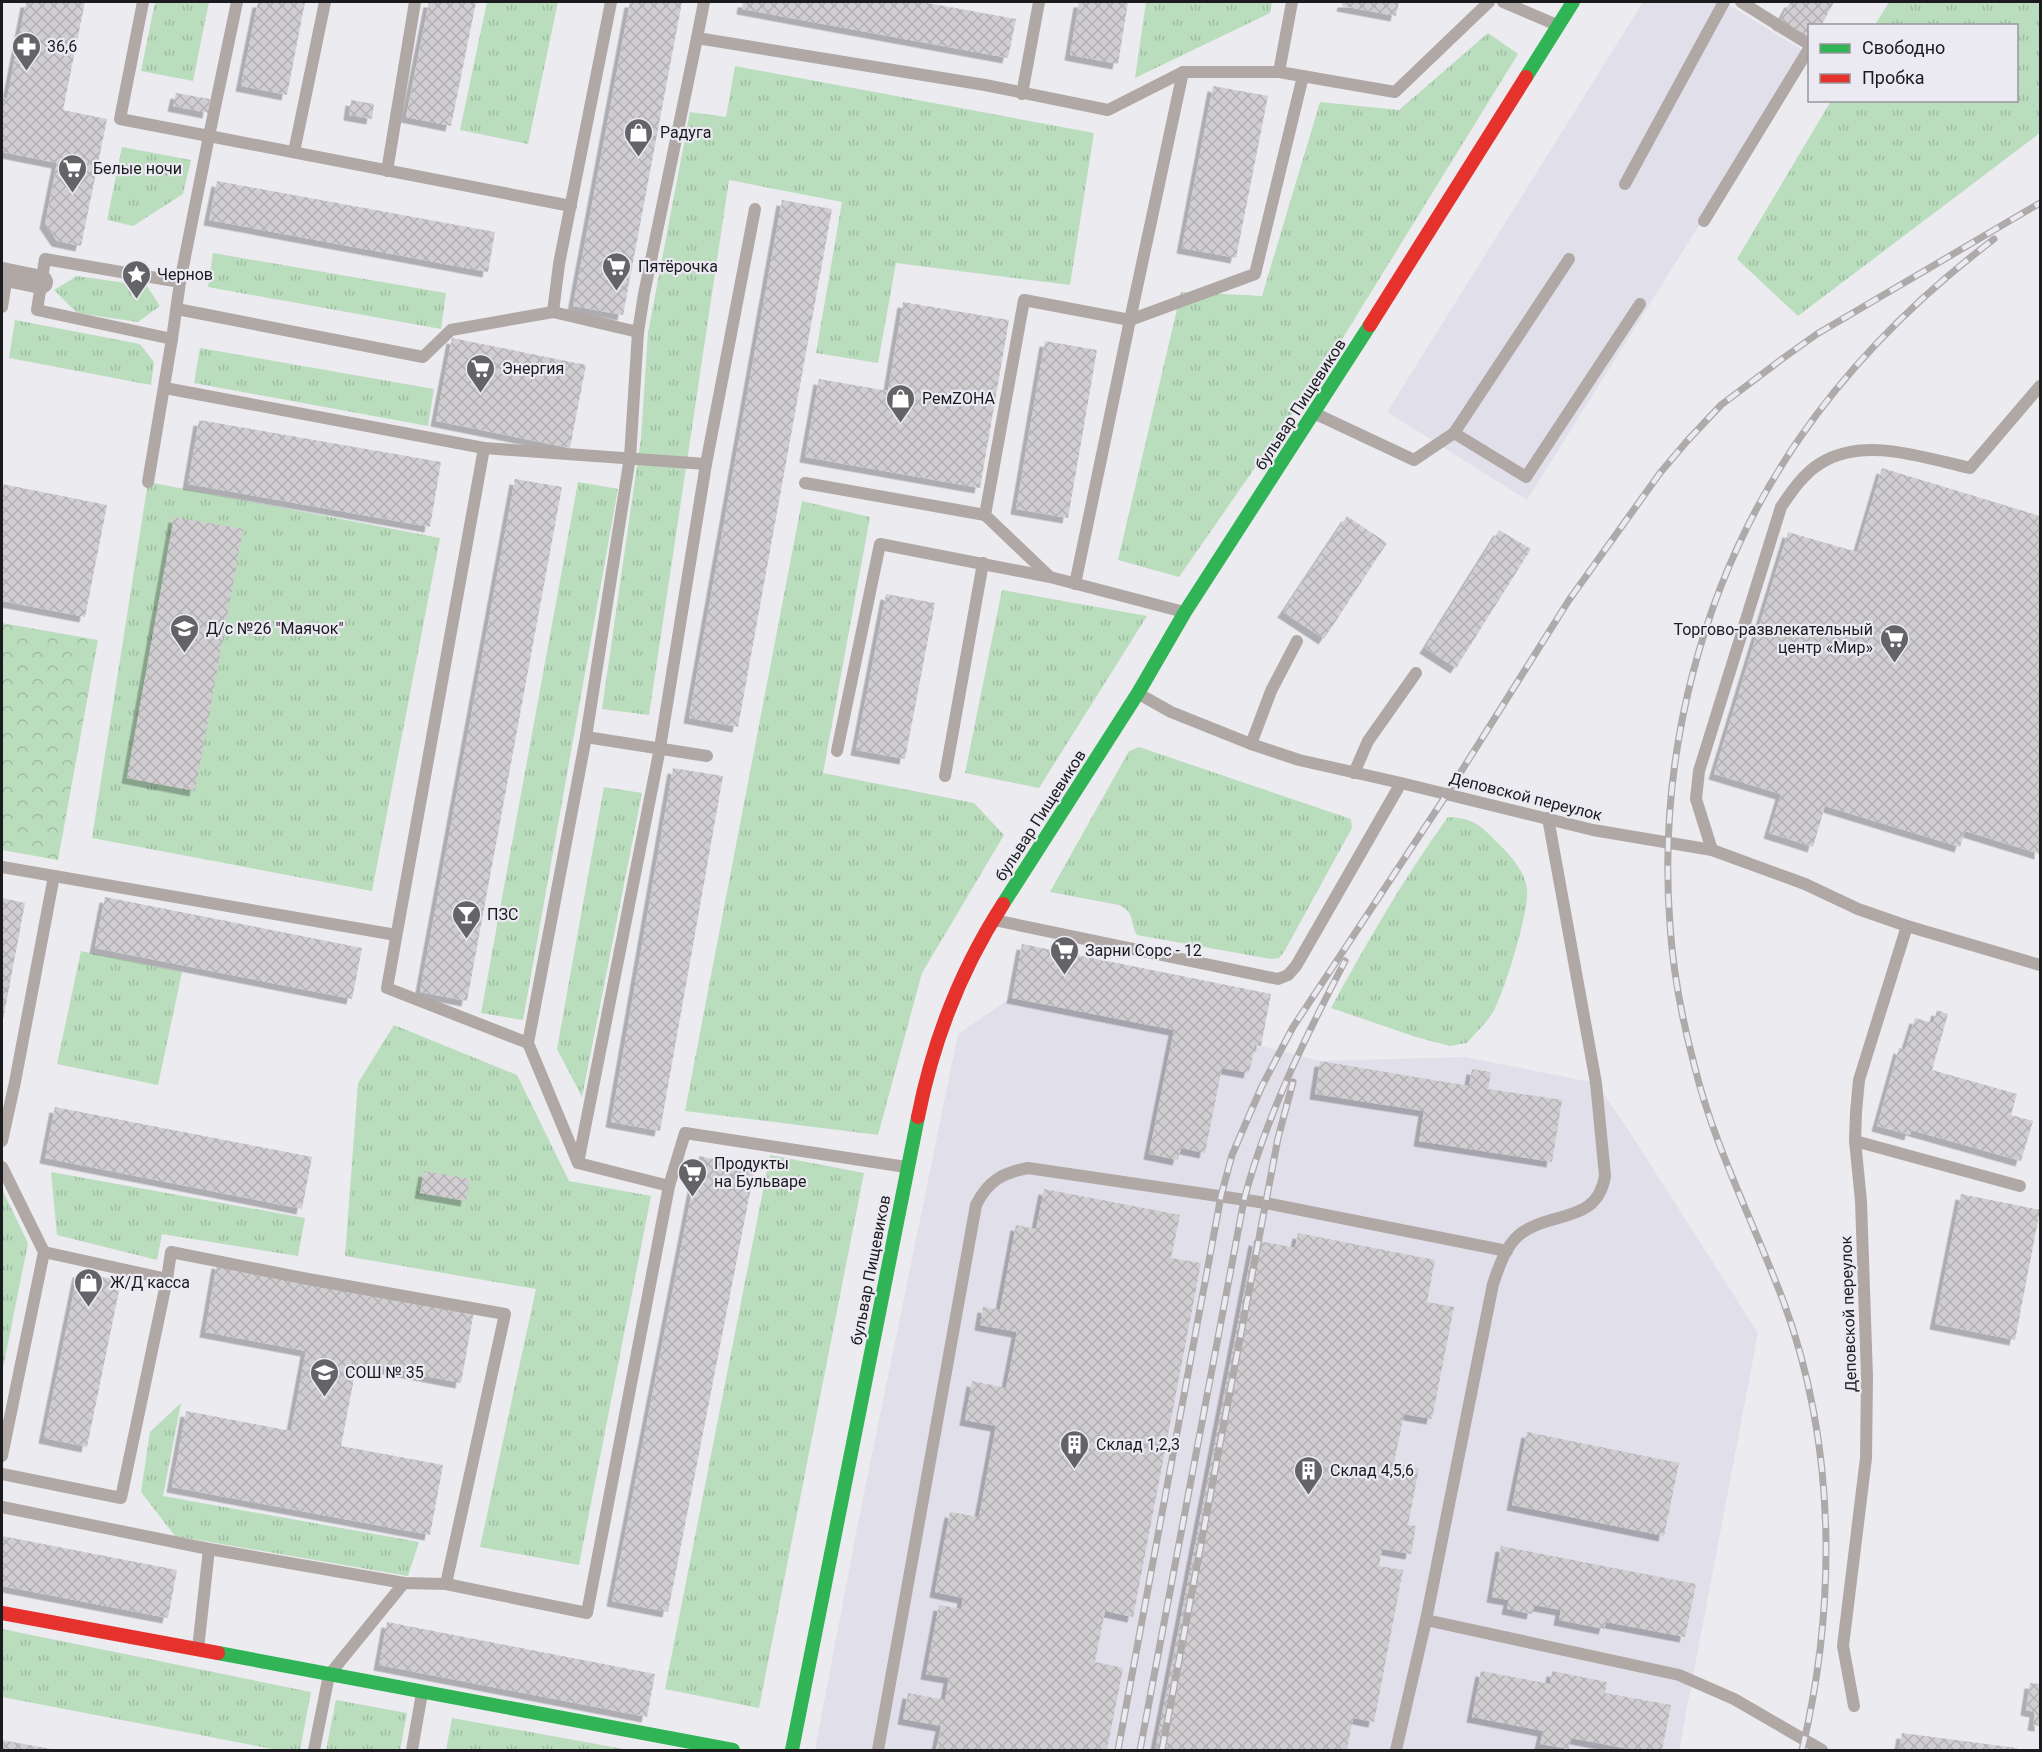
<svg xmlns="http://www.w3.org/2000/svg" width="2042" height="1752" font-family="Roboto,sans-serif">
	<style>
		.built { fill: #e1dfea }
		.grass { fill: url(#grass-tufts) }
		.forest { fill: url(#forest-crowns) }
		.building { fill: url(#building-cross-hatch); filter: url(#shadow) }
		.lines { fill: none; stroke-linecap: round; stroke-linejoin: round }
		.lane { stroke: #b0a8a4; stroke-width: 12 }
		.street { stroke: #b0a8a4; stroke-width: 24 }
		.fast { stroke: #30b455; stroke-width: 14 }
		.jam { stroke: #e5322d; stroke-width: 14 }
		.rail-casing { stroke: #aeaaaa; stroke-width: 7 }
		.rail { stroke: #ebe9f2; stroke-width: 4.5; stroke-dasharray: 14; stroke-linecap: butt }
		.labels { text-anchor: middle; stroke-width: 4.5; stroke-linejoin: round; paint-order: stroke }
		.poi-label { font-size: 16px; fill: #1b1b1e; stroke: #ebe9f2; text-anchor: start }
		.street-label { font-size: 16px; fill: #1b1b1e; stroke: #ebe9f2 }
	</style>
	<defs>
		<pattern id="grass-tufts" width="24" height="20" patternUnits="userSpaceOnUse" patternTransform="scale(1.5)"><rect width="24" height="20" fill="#baddbd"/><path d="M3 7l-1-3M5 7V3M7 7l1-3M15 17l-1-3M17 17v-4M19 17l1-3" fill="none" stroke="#9fbda2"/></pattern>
		<pattern id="forest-crowns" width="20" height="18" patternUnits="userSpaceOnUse" patternTransform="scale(1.5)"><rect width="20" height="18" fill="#baddbd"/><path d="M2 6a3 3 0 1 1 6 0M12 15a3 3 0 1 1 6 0" fill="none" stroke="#9fbda2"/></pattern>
		<pattern id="building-cross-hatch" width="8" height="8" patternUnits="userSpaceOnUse" patternTransform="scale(1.5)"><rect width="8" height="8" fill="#d0ced1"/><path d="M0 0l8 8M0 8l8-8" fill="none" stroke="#b2b0b3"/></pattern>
		<filter id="shadow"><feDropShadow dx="-5.5" dy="5.5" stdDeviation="0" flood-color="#0004"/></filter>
	</defs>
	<rect width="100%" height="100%" fill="#ecebf0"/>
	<g class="built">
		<path d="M 1643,2 L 1724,2 L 1807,53 L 1527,500 L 1387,412 Z"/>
		<path d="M 1022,944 L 1271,994 L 1261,1046 L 1320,1061 L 1465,1057 L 1596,1083 L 1627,1128 L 1758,1333 L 1679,1750 L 815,1750 L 858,1523 L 958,1034 L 1011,998 Z"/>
	</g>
	<g class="grass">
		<path d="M 155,2 L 209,2 L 193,81 L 141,71 Z"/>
		<path d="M 487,2 L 558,2 L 528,144 L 460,130 Z"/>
		<path d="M 1146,2 L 1272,2 L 1270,13 L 1135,78 Z"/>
		<path d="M 1889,2 L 2040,2 L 2040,133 L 1798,316 L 1737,259 L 1831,101 L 2016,100 L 2016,26 L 1875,25 Z"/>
		<path d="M 1488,33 L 1518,54 L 1323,370 L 1179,577 L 1118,560 L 1181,292 L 1262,296 L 1320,102 L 1399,110 Z"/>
		<path d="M 735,66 L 1094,133 L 1070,285 L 896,263 L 878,363 L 816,353 L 842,202 L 729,180 L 649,715 L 602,709 L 641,438 L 648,333 L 690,112 L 726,117 Z"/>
		<path d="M 122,147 L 191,160 L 183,194 L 133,226 L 107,220 Z"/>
		<path d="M 213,253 L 446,293 L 441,329 L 208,287 Z"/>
		<path d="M 77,276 L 147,286 L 160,306 L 138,322 L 77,313 L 54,290 Z"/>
		<path d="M 15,320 L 140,344 L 154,362 L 151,385 L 9,358 Z"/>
		<path d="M 200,348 L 434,389 L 428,426 L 194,383 Z"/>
		<path d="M 148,482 L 440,538 L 372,891 L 92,838 Z"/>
		<path d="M 578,482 L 618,489 L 523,1020 L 481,1013 Z"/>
		<path d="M 802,501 L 870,517 L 823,773 L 974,803 L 1004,835 L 922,973 L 878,1135 L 685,1111 Z"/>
		<path d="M 1002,590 L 1147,616 L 1039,788 L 965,773 Z"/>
		<path d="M 1139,747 L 1351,819 L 1352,828 L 1284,952 L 1279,958 L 1271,959 L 1137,935 C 1129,922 1136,913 1119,905 L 1050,892 L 1129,751 Z"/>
		<path d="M 604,787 L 642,793 L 582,1097 L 557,1049 Z"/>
		<path d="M 1448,817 C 1474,818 1481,826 1498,843 C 1510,855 1525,871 1527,889 C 1530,909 1504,993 1493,1012 C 1487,1023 1475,1033 1467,1043 L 1450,1046 L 1416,1037 L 1331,1008 C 1367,942 1404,878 1448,817 Z"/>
		<path d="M 81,951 L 182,972 L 158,1085 L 57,1064 Z"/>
		<path d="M 394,1025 L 517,1075 L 569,1181 L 651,1196 L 579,1565 L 480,1547 L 536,1289 L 345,1256 L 358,1083 Z"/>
		<path d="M 770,1155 L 864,1173 L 759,1708 L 665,1689 Z"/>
		<path d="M 51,1172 L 305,1218 L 298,1256 L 162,1234 L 157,1260 L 57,1235 Z"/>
		<path d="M 2,1189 L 28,1243 L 2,1373 Z"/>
		<path d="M 181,1403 L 163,1496 L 419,1542 L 408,1576 L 175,1536 L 141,1492 L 150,1432 Z"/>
		<path d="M 2,1629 L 311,1692 L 300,1750 L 278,1750 L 2,1697 Z"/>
		<path d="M 336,1700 L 407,1713 L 400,1750 L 326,1750 Z"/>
		<path d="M 452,1718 L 629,1750 L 446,1750 Z"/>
	</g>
	<path class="forest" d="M 2,623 L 98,640 L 58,860 L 2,850 Z"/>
	<g class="building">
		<path d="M 26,2 L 85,2 L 63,110 L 107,119 L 81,246 L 57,241 L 45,223 L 57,163 L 2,152 L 2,97 L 7,99 Z"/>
		<path d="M 258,2 L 305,2 L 287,95 L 241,86 Z"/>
		<path d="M 429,2 L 476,2 L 451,126 L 406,117 Z"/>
		<path d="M 630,2 L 682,2 L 623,315 L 573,306 Z"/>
		<path d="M 743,2 L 922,2 L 1016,19 L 1008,58 L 742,9 Z"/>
		<path d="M 1079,2 L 1128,2 L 1118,64 L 1070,55 Z"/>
		<path d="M 1343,2 L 1399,2 L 1396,16 L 1342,6 Z"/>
		<path d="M 1790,2 L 1834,2 L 1821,26 L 1810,26 L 1810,40 L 1778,24 Z"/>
		<path d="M 1213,86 L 1268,96 L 1236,258 L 1182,248 Z"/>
		<path d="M 176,93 L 210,99 L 208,113 L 173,106 Z"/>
		<path d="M 351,100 L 374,104 L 372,119 L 349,115 Z"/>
		<path d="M 217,181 L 495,232 L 488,272 L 209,220 Z"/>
		<path d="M 782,200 L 832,209 L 738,727 L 689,718 Z"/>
		<path d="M 903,302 L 1009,320 L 980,488 L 805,457 L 819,379 L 888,391 Z"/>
		<path d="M 452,338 L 586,365 L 570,448 L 436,421 Z"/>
		<path d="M 1045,341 L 1097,350 L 1068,518 L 1016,509 Z"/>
		<path d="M 199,420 L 441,462 L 430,527 L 188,484 Z"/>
		<path d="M 1882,468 L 2040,516 L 2040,854 L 1965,831 L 1960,847 L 1825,806 L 1813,847 L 1769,833 L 1781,794 L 1714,774 L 1788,532 L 1857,552 Z"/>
		<path d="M 515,479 L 562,487 L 467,1001 L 420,992 Z"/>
		<path d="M 2,484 L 107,505 L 85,617 L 2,601 Z"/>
		<path d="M 1347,516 L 1387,543 L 1324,639 L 1283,612 Z"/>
		<path d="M 174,517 L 243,529 L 195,791 L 127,778 Z"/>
		<path d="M 1499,530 L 1531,549 L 1456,668 L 1425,648 Z"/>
		<path d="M 886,594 L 935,603 L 905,759 L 856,750 Z"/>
		<path d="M 673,768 L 723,776 L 660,1131 L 611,1122 Z"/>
		<path d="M 105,897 L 362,948 L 352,999 L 95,948 Z"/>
		<path d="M 2,898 L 25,903 L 3,1020 L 2,1020 Z"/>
		<path d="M 1022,944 L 1271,994 L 1261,1046 L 1255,1045 L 1249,1073 L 1222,1068 L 1205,1153 L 1181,1148 L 1178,1160 L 1149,1154 L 1174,1030 L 1012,998 Z"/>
		<path d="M 1937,1010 L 1948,1014 L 1932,1070 L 2017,1094 L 2011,1115 L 2033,1121 L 2021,1161 L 1911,1130 L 1910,1135 L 1877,1126 L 1899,1048 L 1905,1050 L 1915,1018 L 1933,1023 Z"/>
		<path d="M 1320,1061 L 1469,1086 L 1472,1069 L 1491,1072 L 1488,1089 L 1562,1100 L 1552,1162 L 1419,1141 L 1424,1111 L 1315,1094 Z"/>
		<path d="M 55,1107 L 312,1157 L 302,1209 L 45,1158 Z"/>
		<path d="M 699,1156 L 755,1167 L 668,1612 L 612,1601 Z"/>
		<path d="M 424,1171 L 470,1179 L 466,1201 L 420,1193 Z"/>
		<path d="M 1044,1189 L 1180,1215 L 1171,1258 L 1201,1263 L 1133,1617 L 1105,1611 L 1095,1662 L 1123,1668 L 1107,1750 L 936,1750 L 941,1726 L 903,1719 L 908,1693 L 945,1700 L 949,1678 L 926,1674 L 939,1605 L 961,1609 L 963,1598 L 935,1592 L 950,1512 L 979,1517 L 996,1426 L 965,1420 L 972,1381 L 1006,1388 L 1017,1332 L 980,1325 L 983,1307 L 1000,1310 L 1016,1225 L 1036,1229 Z"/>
		<path d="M 1961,1194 L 2040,1210 L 2015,1340 L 1935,1324 Z"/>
		<path d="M 1298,1233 L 1435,1260 L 1427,1302 L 1454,1307 L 1432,1419 L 1404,1414 L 1394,1463 L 1419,1468 L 1408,1525 L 1416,1526 L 1411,1554 L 1382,1549 L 1379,1566 L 1403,1570 L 1374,1722 L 1353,1718 L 1347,1750 L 1155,1750 L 1254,1240 L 1295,1248 Z"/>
		<path d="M 217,1263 L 474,1311 L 461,1383 L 357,1363 L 341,1446 L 443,1465 L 430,1535 L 172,1487 L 186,1411 L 291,1431 L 306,1351 L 205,1332 Z"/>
		<path d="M 78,1272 L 121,1281 L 87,1447 L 44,1438 Z"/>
		<path d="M 1527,1432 L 1679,1463 L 1664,1536 L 1512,1505 Z"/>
		<path d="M 2,1536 L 177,1570 L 168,1618 L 2,1586 Z"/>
		<path d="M 1501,1546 L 1696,1584 L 1685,1637 L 1606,1622 L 1604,1629 L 1559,1620 L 1561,1610 L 1534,1605 L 1532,1614 L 1507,1609 L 1509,1600 L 1492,1597 Z"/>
		<path d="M 387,1622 L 655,1674 L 647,1717 L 379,1665 Z"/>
		<path d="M 1481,1671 L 1550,1684 L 1552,1671 L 1607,1682 L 1605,1693 L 1671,1705 L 1662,1750 L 1634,1750 L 1571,1738 L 1569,1749 L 1540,1744 L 1543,1731 L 1472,1717 Z"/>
		<path d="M 2030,1683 L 2040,1684 L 2040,1726 L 2033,1725 L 2035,1712 L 2026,1710 Z"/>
		<path d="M 1902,1733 L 2017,1748 L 2017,1750 L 1899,1750 Z"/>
		<path d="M 2,1740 L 51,1749 L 51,1750 L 2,1750 Z"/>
	</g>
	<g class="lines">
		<g class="lane">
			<path d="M 143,2 L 120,119 L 209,136 L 180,282"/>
			<path d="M 237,2 L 209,136 L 571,206"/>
			<path d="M 611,2 L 559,264 L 553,312 L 638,332 L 644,294 L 697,38 L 985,85 L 1108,110 L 1183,72 L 1279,72 L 1395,92 L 1489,2"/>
			<path d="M 1503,2 L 1557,25"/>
			<path d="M 1741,2 L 1810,45"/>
			<path d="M 697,38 L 704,2"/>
			<path d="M 1279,72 L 1292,2"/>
			<path d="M 1022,94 L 1039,2"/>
			<path d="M 294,152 L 325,2"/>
			<path d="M 387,171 L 415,2"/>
			<path d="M 1625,184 L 1724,2"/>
			<path d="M 1704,221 L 1810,47"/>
			<path d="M 45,259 L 180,282 L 172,339 L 37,310 Z"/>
			<path d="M 2,307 L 7,275"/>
			<path d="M 177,309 L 423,357 L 451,330 L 553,312"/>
			<path d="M 1130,320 L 1255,274 L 1303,76"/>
			<path d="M 1130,320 L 1183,72"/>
			<path d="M 638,332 L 630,457 L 586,737 L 528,1043 L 578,1163 L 669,1186 L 685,1133 L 906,1167"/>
			<path d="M 165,388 L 484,448"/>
			<path d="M 1316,414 L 1414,460 L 1454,433 L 1526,477 L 1640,304"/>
			<path d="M 1454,433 L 1569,259"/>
			<path d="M 148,482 L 172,339"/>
			<path d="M 805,483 L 985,515"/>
			<path d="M 1050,577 L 985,515 L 1024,300 L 1130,320 L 1075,584"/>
			<path d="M 1139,694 L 1171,712 L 1251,744 L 1299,760 L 1401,783 L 1593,830 L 1712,850 L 1805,884 L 1858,909 L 1907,926 L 2040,965"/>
			<path d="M 586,737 L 707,756"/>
			<path d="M 1251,744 L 1271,691 L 1297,641"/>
			<path d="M 837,751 L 880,544 L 1050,577 L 1184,612"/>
			<path d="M 1354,773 L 1368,741 L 1416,673"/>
			<path d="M 945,776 L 983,563"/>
			<path d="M 1712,850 L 1696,799 L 1699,771 L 1781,507 C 1792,491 1804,473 1821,463 C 1865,436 1924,458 1970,468 L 2040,386"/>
			<path d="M 2,867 L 396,935"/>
			<path d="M 994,920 L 1278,979 L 1288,975 L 1296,966 L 1401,783"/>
			<path d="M 528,1043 L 387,988 L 484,448 L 706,464"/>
			<path d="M 2,1141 L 15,1082 L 54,876"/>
			<path d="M 1855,1141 L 2020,1186"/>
			<path d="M 578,1163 L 660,748 L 706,464 L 755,209"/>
			<path d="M 2,1167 L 44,1252 L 2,1456"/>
			<path d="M 44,1252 L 167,1279"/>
			<path d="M 2,1474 L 121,1498 L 167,1279 L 171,1252 L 308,1279 L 505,1314 L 446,1584"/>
			<path d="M 2,1507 L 209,1549 L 404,1583 L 446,1584 L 587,1613 L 669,1186"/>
			<path d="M 1426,1620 L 1679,1675 L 1734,1699 L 1822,1750"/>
			<path d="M 198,1649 L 209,1549"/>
			<path d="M 1854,1706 L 1843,1646 L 1866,1458 L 1867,1377 L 1861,1201 L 1855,1141 L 1856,1112 L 1859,1080 L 1907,926"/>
			<path d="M 314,1750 L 329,1675 L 404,1583"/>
			<path d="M 412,1750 L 422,1693"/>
			<path d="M 878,1750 L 976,1205 C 988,1181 1002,1173 1028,1168 L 1266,1203 L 1507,1251"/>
			<path d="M 1396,1750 L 1426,1620 L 1493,1284 C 1499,1267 1505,1247 1519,1235 C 1550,1210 1597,1225 1605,1176 L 1596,1083 L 1548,818"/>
		</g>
		<path class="street" d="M 2,274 L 41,282"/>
		<g class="fast">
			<path d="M 1526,77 L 1573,2"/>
			<path d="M 1003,904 L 1138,693 L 1185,612 L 1370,325"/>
			<path d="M 218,1653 L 733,1750"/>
			<path d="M 792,1750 L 918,1117"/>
		</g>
		<g class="jam">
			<path d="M 1370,325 L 1526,77"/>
			<path d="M 918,1117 C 933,1041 961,969 1003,904"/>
			<path d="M 2,1613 L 218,1653"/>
		</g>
		<defs>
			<g id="rail">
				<path d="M 1118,1750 L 1221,1196 L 1232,1155 L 1248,1118 L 1262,1086 L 1293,1027 L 1447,794 L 1569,600 L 1660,473 L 1688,440 L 1721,405 L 1782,359 L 1817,334 L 2040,203"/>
				<path d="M 1140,1750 L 1244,1200 C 1266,1116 1305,1038 1345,961"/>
				<path d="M 1162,1750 L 1278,1138 L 1293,1082"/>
				<path d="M 1802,1750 C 1837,1604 1836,1445 1784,1303 C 1754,1223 1714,1147 1694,1064 C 1682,1019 1673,972 1670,925 C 1657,756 1702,580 1799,439 C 1852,362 1919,296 1994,239"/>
			</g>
		</defs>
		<use href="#rail" class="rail-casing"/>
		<use href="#rail" class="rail"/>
	</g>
	<defs>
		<symbol id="pharmacy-pin" viewBox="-11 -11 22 30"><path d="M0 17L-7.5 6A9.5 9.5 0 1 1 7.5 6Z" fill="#646468" stroke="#ebe9f2"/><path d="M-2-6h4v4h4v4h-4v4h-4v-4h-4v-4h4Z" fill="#fff"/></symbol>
		<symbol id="shop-pin" viewBox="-11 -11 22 30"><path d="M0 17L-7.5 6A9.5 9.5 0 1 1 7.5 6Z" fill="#646468" stroke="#ebe9f2"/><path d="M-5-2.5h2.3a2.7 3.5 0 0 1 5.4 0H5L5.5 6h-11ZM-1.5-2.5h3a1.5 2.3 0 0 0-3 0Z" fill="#fff"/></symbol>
		<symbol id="supermarket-pin" viewBox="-11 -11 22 30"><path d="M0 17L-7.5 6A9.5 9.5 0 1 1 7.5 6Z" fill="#646468" stroke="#ebe9f2"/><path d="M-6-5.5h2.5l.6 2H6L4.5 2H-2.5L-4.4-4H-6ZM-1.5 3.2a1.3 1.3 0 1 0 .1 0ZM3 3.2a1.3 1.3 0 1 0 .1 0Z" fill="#fff"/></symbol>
		<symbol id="sight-pin" viewBox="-11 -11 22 30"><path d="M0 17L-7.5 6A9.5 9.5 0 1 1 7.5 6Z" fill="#646468" stroke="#ebe9f2"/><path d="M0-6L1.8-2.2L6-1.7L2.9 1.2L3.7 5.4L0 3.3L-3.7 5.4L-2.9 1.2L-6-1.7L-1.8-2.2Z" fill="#fff"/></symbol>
		<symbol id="school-pin" viewBox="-11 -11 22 30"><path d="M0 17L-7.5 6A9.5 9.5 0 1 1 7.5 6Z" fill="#646468" stroke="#ebe9f2"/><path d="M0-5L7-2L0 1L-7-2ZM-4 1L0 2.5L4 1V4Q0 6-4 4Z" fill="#fff"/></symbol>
		<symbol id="bar-pin" viewBox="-11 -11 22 30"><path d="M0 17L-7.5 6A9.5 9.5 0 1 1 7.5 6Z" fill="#646468" stroke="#ebe9f2"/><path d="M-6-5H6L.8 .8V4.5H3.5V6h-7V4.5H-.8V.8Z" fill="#fff"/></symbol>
		<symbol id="building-pin" viewBox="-11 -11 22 30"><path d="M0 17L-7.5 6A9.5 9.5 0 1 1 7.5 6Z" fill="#646468" stroke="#ebe9f2"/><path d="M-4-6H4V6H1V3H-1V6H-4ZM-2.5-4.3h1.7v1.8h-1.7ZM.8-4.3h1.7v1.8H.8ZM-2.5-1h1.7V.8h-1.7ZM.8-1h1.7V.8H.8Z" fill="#fff"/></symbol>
	</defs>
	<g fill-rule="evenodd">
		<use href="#pharmacy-pin" x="10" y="30" width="33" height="45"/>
		<use href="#shop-pin" x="622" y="116" width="33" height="45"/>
		<use href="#supermarket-pin" x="56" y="152" width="33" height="45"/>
		<use href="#supermarket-pin" x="600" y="250" width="33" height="45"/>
		<use href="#sight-pin" x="120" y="258" width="33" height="45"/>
		<use href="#supermarket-pin" x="464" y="352" width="33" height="45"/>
		<use href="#shop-pin" x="884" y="382" width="33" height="45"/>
		<use href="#school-pin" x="168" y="612" width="33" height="45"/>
		<use href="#supermarket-pin" x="1878" y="622" width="33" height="45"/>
		<use href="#bar-pin" x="450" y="898" width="33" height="45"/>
		<use href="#supermarket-pin" x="1048" y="934" width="33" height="45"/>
		<use href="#supermarket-pin" x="676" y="1156" width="33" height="45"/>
		<use href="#shop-pin" x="72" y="1266" width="33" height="45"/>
		<use href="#school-pin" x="308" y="1356" width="33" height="45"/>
		<use href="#building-pin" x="1058" y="1428" width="33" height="45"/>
		<use href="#building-pin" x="1292" y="1454" width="33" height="45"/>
	</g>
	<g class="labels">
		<g class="poi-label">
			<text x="47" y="52">36,6</text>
			<text x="660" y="138">Радуга</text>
			<text x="93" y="174">Белые ночи</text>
			<text x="638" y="272">Пятёрочка</text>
			<text x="157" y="280">Чернов</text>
			<text x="502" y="374">Энергия</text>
			<text x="922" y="404">РемZОНА</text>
			<text x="206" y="634">Д/с №26 "Маячок"</text>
			<text x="1873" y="635" text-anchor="end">Торгово-развлекательный<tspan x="1873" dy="18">центр «Мир»</tspan></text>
			<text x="487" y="920">ПЗС</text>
			<text x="1085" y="956">Зарни Сорс - 12</text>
			<text x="714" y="1169">Продукты<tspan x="714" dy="18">на Бульваре</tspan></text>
			<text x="110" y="1288">Ж/Д касса</text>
			<text x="345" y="1378">СОШ № 35</text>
			<text x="1096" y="1450">Склад 1,2,3</text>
			<text x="1330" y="1476">Склад 4,5,6</text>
		</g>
		<g class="street-label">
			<text transform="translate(1300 404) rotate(-57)" y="6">бульвар Пищевиков</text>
			<text transform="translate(1526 796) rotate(14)" y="6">Деповской переулок</text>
			<text transform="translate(1040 815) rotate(-57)" y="6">бульвар Пищевиков</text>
			<text transform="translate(870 1270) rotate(-79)" y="6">бульвар Пищевиков</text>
			<text transform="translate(1848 1314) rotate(-92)" y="6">Деповской переулок</text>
		</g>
	</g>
	<rect width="2042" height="1752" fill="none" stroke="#1b1b1e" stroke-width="6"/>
	<rect x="1808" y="24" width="210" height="78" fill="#ebe9f2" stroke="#98979d" stroke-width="1.5"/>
	<rect x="1820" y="44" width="30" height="9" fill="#30b455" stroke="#98979d" stroke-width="1.5"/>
	<text x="1862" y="54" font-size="18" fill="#1b1b1e">Свободно</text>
	<rect x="1820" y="74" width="30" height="9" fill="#e5322d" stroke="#98979d" stroke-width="1.5"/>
	<text x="1862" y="84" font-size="18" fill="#1b1b1e">Пробка</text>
</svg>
